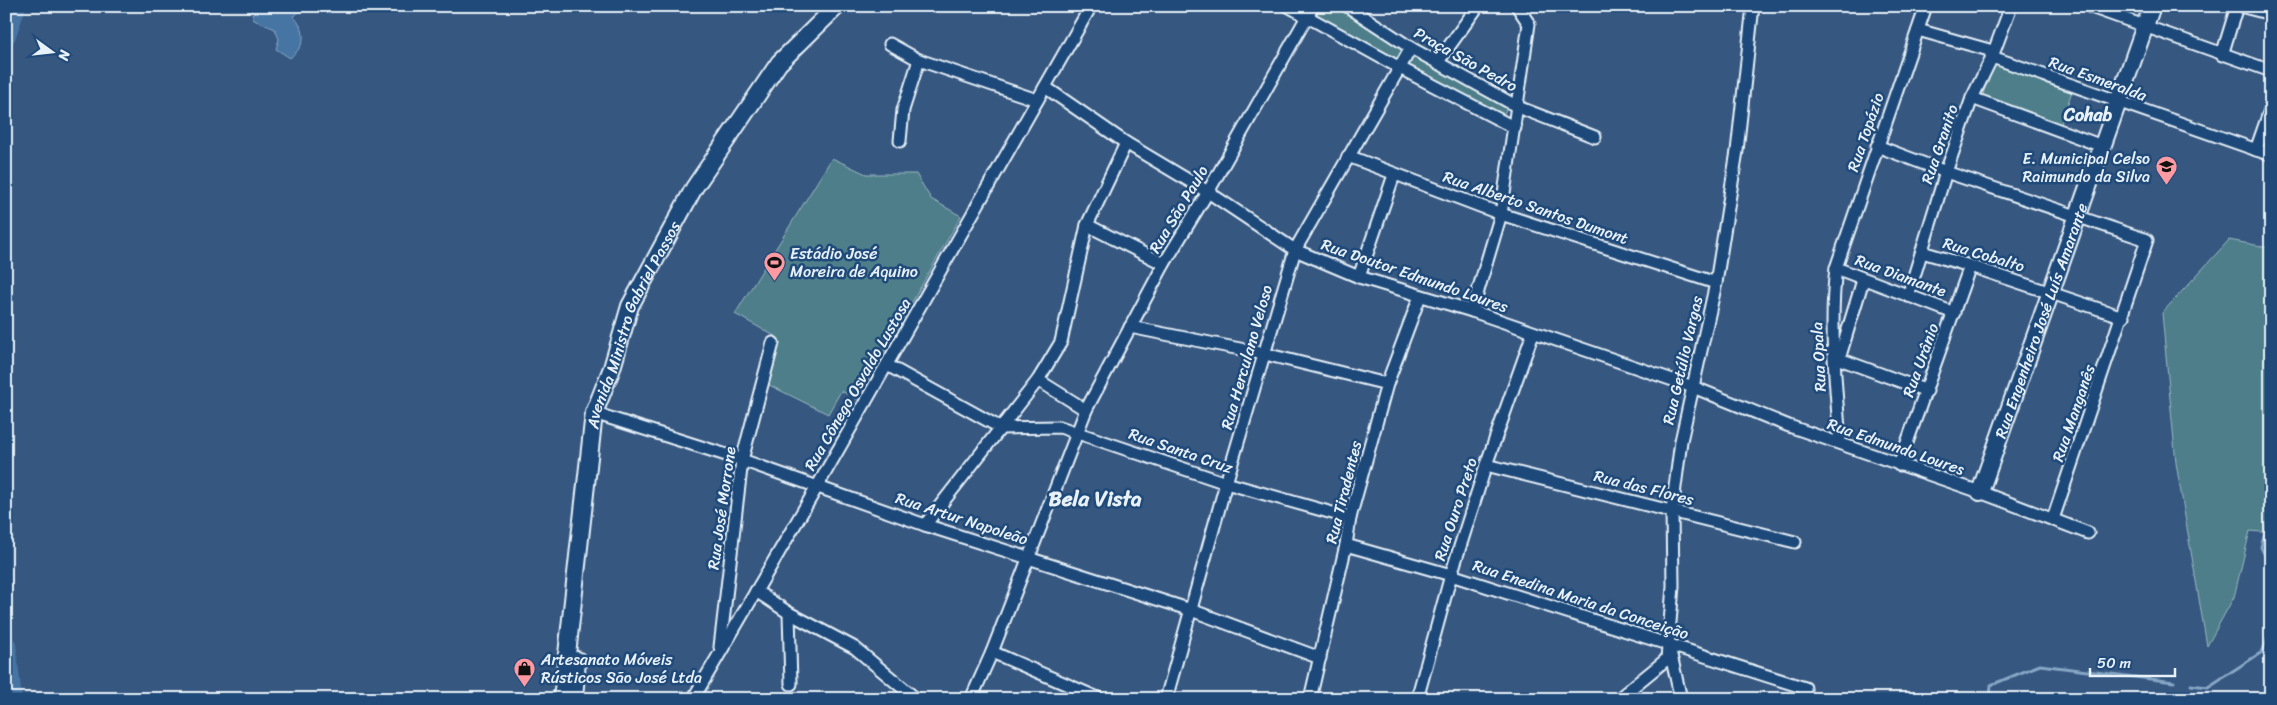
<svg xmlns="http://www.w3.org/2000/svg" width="2277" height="705" font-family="Sriracha,sans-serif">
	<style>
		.green { fill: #4e7e89; stroke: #9bb8c0 }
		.water { fill: #4775a3; stroke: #87a7c5 }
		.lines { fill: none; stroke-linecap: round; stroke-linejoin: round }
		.stream { stroke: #87a7c5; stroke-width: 3 }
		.river { stroke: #4775a3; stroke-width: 20 }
		.street-casing { stroke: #e8f1f8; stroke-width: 15 }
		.secondary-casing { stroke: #e8f1f8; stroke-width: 20 }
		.street { stroke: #1f4a7a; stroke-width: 11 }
		.secondary { stroke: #1f4a7a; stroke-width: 16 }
		.labels { text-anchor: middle; stroke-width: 5; stroke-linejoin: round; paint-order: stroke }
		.street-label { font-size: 16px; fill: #e8f1f8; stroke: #1f4a7a }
		.poi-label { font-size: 16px; fill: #e8f1f8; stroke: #1f4a7a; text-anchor: start }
		.neighbourhood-label { font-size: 18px; font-weight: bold; fill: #e8f1f8; stroke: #1f4a7a }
		.district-label { font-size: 21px; font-weight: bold; fill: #e8f1f8; stroke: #1f4a7a }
	</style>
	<rect width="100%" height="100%" fill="#365780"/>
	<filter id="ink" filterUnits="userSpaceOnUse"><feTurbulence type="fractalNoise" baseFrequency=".02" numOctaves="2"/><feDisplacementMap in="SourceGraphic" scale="10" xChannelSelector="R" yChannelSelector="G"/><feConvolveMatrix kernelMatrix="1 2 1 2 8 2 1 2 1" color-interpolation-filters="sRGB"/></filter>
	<g filter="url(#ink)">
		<g class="green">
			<path d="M 1321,6 L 1339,6 L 1405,47 L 1396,63 L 1315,16 Z"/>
			<path d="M 1414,52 L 1508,105 L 1502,118 L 1405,67 Z"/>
			<path d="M 1994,62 L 2073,88 L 2060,127 L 1981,100 Z"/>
			<path d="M 832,158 L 866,174 L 916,174 L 931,199 L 961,216 L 857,399 L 841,391 L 828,414 L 767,384 L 778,338 L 735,314 Z"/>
			<path d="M 2229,240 L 2271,248 L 2271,533 L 2250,531 L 2234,597 L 2207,646 L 2176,463 L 2162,313 Z"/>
		</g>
		<path class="water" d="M 250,6 L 309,6 L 293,16 C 307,31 307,44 290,58 L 276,49 L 279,39 L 275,29 L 254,20 Z"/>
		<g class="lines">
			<g class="stream">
				<path d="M 2271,512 L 2261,547 L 2271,568"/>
				<path d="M 2191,685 L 2208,687 L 2262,652 L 2271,631"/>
				<path d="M 1990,699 L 1991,685 L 2040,665 L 2174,682"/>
			</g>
			<g class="river">
				<path d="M 6,35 L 16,6"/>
				<path d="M 6,645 L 12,699"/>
			</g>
			<defs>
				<g id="street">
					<path d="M 1288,6 L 1400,68 L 1515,128"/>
					<path d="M 1347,6 L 1411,48 L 1518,107 L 1595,137"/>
					<path d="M 2088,6 L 2271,71"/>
					<path d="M 2240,6 L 2271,14"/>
					<path d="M 1918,30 L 1989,50 L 1992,57 L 2271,155"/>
					<path d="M 890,44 L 919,60 L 1037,100"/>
					<path d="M 2222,55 L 2237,6"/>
					<path d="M 1437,63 L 1478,6"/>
					<path d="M 1045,87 L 1126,143 L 1208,192 L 1295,250 L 1359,277 L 1472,311 L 1693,387 L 1789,426 L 1980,492 L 2088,533"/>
					<path d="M 1972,98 L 2102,146"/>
					<path d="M 900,141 L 903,110 L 919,60"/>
					<path d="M 1877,146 L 1946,172 L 2147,240 L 2053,519"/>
					<path d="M 2256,150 L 2271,107"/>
					<path d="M 1348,156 L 1501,214 L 1716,283"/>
					<path d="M 1087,225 L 1164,264"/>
					<path d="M 1922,252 L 1970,266 L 2123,317"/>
					<path d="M 1836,268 L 1954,313"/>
					<path d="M 1359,277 L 1394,175"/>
					<path d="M 1908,296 L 1946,172 L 1972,98 L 1992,57 L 2011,6"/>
					<path d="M 1472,311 L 1501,214 L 1529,24 L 1517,6"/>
					<path d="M 1130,327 L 1265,354 L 1387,384"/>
					<path d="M 1834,357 L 1927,391"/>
					<path d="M 1839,359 L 1863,280"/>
					<path d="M 887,365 L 1001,428 L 1060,427 L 1226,483 L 1350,518"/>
					<path d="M 1038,380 L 1086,410"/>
					<path d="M 594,413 L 742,460 L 925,525 L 1191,610 L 1320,658"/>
					<path d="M 1840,443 C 1836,385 1829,327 1836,268 L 1926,6"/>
					<path d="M 1486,465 L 1795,542"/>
					<path d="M 1899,465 L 1970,266"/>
					<path d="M 925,525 L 1038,380 L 1061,342 L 1087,225 L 1126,143"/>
					<path d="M 1346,545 L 1451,575 L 1805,688 L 1805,699"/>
					<path d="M 756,591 L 789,613 L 855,648 L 916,699"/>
					<path d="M 789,613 L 791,684"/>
					<path d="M 720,647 L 742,460 L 773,343"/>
					<path d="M 1670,651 L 1681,699"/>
					<path d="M 992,652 L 1100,699"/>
					<path d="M 693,699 L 817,487 L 1091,6"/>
					<path d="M 971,699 L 992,652 L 1086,410 L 1164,264 L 1208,192 L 1313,6"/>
					<path d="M 1166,699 L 1226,483 L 1295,250 L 1411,48"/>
					<path d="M 1310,699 L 1346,545 L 1350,518 L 1387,384 L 1420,296"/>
					<path d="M 1417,699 L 1451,575 L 1486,465 L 1533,333"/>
					<path d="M 1618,699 L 1667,659 L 1673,586 L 1672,510 L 1681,441 L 1716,283 L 1737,151 L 1753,6"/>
				</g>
				<g id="secondary">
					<path id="s1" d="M 1980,492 L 2152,6"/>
					<path id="s2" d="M 562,699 L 594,413 L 612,368 L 630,306 L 694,188 L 779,63 L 837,6"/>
					<path d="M 574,699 L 577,660"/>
				</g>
			</defs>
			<use href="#street" class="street-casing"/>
			<use href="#secondary" class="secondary-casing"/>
			<use href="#street" class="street"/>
			<use href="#secondary" class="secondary"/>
		</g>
	</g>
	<defs>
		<symbol id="school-pin" viewBox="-11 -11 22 30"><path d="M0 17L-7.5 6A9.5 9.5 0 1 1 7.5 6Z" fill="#ff9aa2" stroke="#1f4a7a"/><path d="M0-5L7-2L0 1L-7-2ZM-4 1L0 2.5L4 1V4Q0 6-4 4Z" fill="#111"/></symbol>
		<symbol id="stadium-pin" viewBox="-11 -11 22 30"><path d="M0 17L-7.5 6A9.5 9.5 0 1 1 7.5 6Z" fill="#ff9aa2" stroke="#1f4a7a"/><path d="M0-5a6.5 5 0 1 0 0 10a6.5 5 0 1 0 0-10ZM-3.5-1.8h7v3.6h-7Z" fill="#111"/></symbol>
		<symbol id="shop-pin" viewBox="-11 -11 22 30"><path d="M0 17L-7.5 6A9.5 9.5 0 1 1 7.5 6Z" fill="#ff9aa2" stroke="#1f4a7a"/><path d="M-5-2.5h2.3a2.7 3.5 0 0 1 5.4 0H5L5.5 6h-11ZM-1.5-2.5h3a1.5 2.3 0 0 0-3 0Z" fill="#111"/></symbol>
	</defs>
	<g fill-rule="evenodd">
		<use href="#school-pin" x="2154" y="154" width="25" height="34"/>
		<use href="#stadium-pin" x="762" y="250" width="25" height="34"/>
		<use href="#shop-pin" x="512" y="656" width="25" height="34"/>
	</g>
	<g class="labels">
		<g class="street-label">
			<text transform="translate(1466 59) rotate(29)" y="6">Praça São Pedro</text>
			<text transform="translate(2098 78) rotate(20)" y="6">Rua Esmeralda</text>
			<text transform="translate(1865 132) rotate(-71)" y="6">Rua Topázio</text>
			<text transform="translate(1939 144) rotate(-71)" y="6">Rua Granito</text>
			<text transform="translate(1536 207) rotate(19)" y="6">Rua Alberto Santos Dumont</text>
			<text transform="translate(1178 209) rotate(-59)" y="6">Rua São Paulo</text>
			<text transform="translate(1984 254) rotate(17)" y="6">Rua Cobalto</text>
			<text transform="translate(1415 275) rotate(19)" y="6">Rua Doutor Edmundo Loures</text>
			<text transform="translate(1901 275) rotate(20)" y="6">Rua Diamante</text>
			<text dy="6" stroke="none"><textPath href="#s1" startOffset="182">Rua Engenheiro José Luís Amarante</textPath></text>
			<text dy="6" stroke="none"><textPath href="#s2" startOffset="384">Avenida Ministro Gabriel Passos</textPath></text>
			<text transform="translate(1246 357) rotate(-74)" y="6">Rua Herculano Veloso</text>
			<text transform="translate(1818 357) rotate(-93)" y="6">Rua Opala</text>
			<text transform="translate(1682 360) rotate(-77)" y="6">Rua Getúlio Vargas</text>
			<text transform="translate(1920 360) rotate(-70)" y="6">Rua Urânio</text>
			<text transform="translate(857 384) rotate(-60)" y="6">Rua Cônego Osvaldo Lustosa</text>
			<text transform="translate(2073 413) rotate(-71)" y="6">Rua Manganês</text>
			<text transform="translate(1896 446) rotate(19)" y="6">Rua Edmundo Loures</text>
			<text transform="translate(1181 450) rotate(19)" y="6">Rua Santa Cruz</text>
			<text transform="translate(1644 487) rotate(14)" y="6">Rua das Flores</text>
			<text transform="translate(1343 492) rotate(-76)" y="6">Rua Tiradentes</text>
			<text transform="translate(721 508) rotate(-82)" y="6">Rua José Morrone</text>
			<text transform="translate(1455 509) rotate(-72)" y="6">Rua Ouro Preto</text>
			<text transform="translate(962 518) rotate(18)" y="6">Rua Artur Napoleão</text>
			<text transform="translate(1581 599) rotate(18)" y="6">Rua Enedina Maria da Conceição</text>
		</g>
		<g class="poi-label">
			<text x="2150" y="164" text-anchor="end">E. Municipal Celso<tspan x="2150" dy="18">Raimundo da Silva</tspan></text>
			<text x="790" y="259">Estádio José<tspan x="790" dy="18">Moreira de Aquino</tspan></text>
			<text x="541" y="665">Artesanato Móveis<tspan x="541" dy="18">Rústicos São José Ltda</tspan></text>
		</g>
		<g class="neighbourhood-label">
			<text x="2088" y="121">Cohab</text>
		</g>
		<g class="district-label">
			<text x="1095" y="506">Bela Vista</text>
		</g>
	</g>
	<rect width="2277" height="705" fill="none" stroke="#1f4a7a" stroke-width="25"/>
	<rect x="12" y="12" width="2252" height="680" fill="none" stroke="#e8f1f8" stroke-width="2" filter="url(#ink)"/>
	<g transform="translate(52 52) rotate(105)" stroke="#1f4a7a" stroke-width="4" paint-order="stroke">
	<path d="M0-4L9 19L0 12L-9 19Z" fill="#e8f1f8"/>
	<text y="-8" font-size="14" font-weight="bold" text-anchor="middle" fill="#e8f1f8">N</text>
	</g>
	<path d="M2090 668v8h85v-8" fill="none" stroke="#e8f1f8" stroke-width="2.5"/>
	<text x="2097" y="668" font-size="15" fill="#e8f1f8" stroke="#1f4a7a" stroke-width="4" paint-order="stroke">50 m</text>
</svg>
